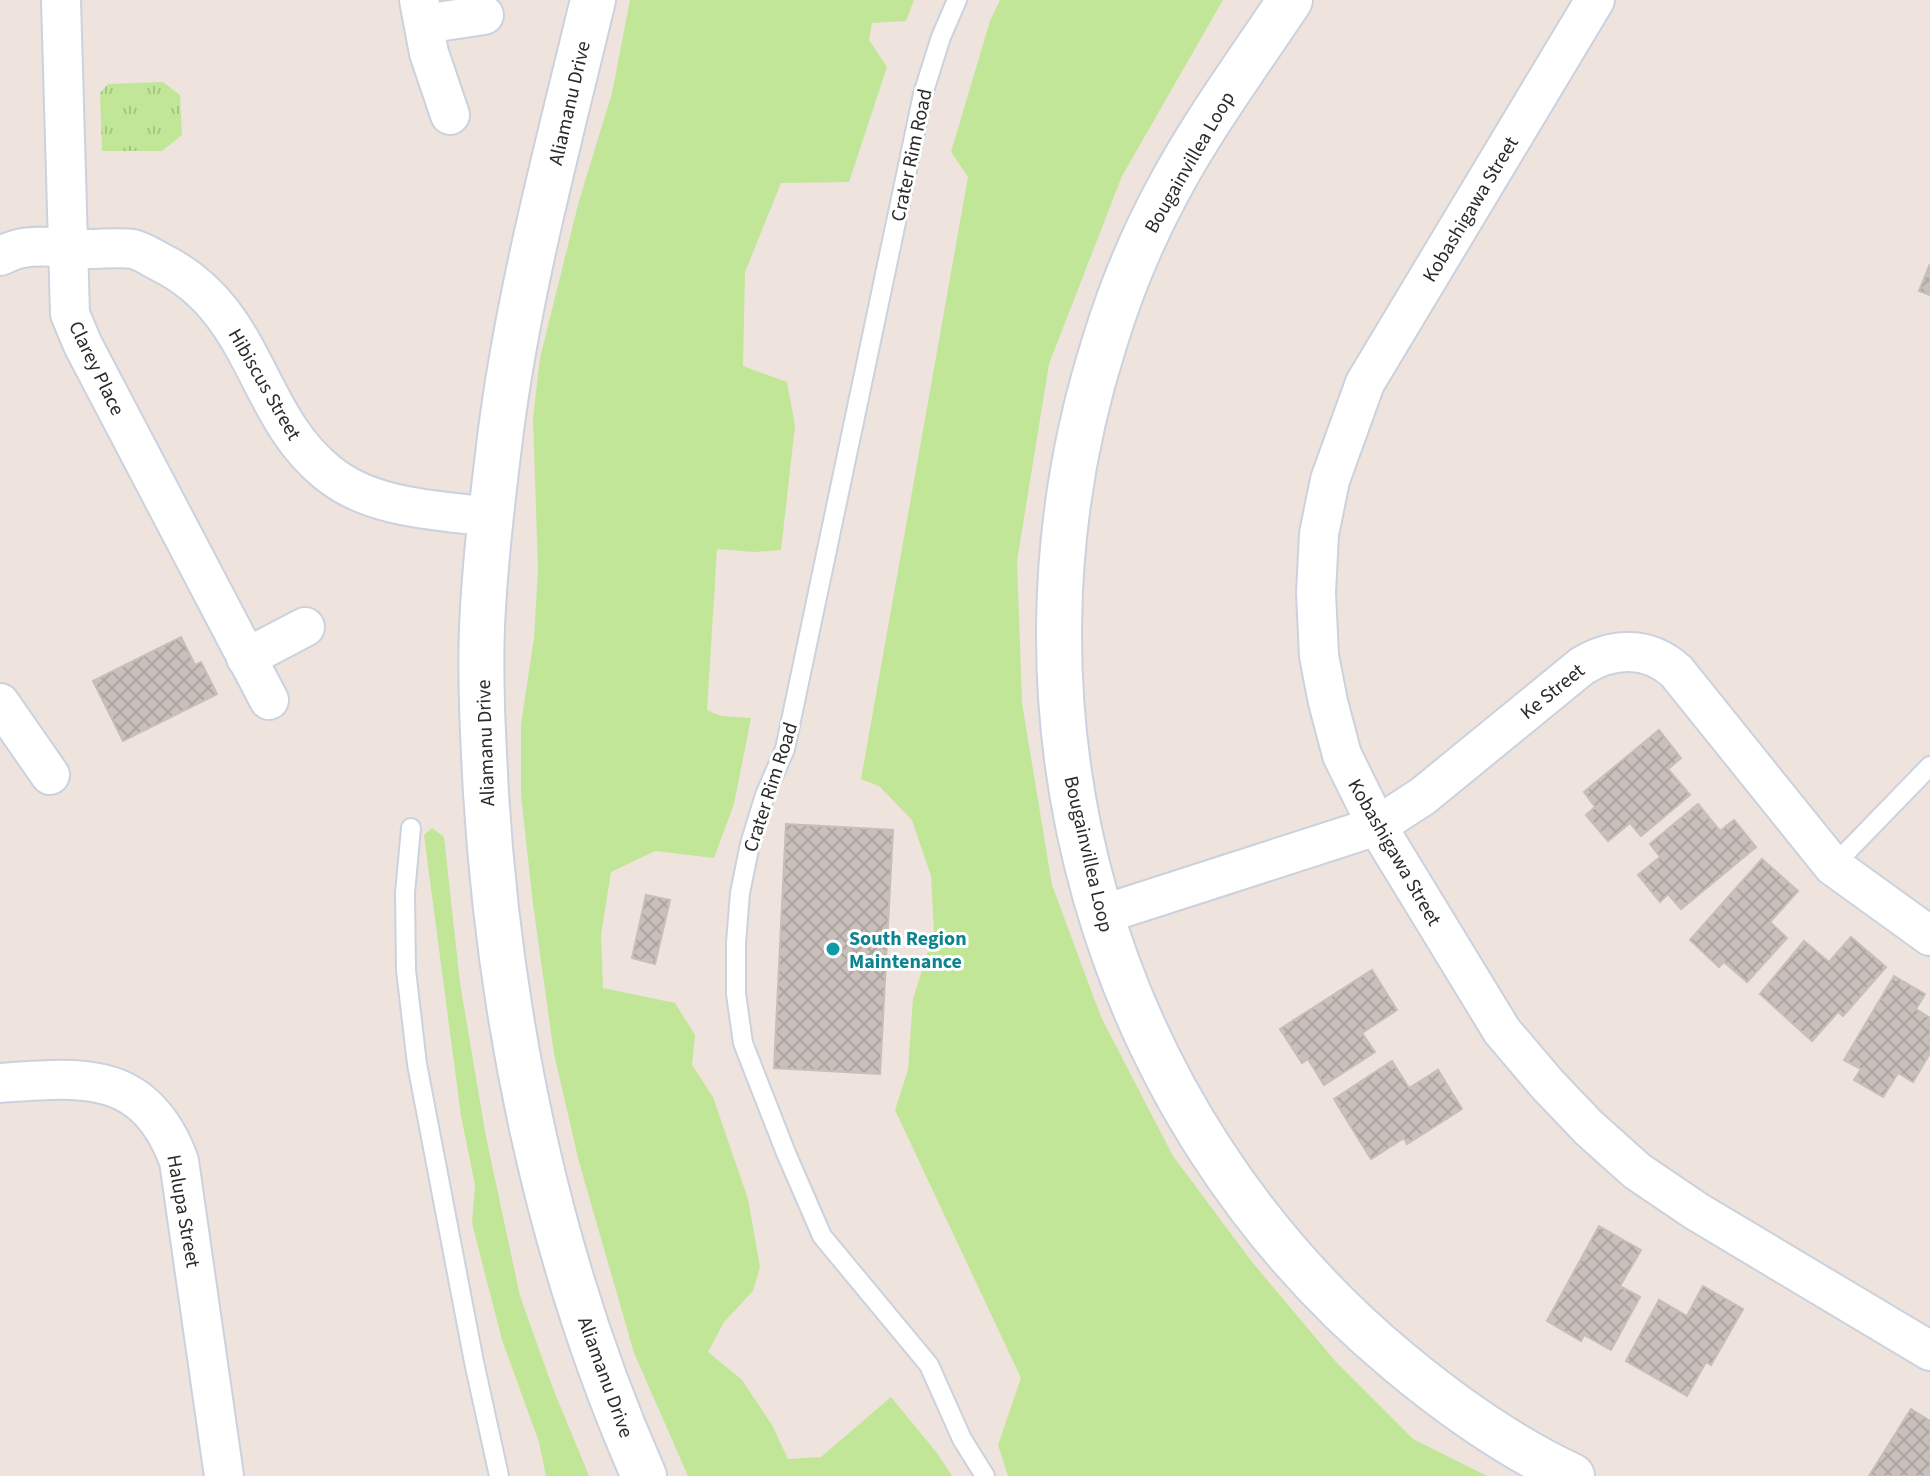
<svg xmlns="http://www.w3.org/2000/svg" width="1930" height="1476" font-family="'Source Sans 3',sans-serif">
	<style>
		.grass { fill: #c2e697 }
		.park { fill: url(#park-tufts) }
		.building { fill: url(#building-cross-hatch); stroke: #c9beb6; stroke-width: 2 }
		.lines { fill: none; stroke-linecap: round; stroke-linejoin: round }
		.lane-casing { stroke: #cbd2dd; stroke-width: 22 }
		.street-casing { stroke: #cbd2dd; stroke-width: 42 }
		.secondary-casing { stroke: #cbd2dd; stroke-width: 48 }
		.lane { stroke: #fff; stroke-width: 18 }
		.street { stroke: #fff; stroke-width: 38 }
		.secondary { stroke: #fff; stroke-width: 44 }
		.culture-dot { fill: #0f9aa8; stroke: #fff; stroke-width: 3 }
		.labels { text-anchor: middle; stroke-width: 6; stroke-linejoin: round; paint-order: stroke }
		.street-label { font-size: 20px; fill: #2b2b2b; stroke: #fff }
		.culture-label { font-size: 20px; font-weight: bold; fill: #0d838f; stroke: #fff; text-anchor: start }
	</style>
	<defs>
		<pattern id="park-tufts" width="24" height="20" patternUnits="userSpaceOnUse" patternTransform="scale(2)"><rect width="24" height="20" fill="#c2e697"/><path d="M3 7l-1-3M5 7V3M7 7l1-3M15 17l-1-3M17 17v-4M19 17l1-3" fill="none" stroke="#a7c582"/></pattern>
		<pattern id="building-cross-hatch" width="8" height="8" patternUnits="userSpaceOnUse" patternTransform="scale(2)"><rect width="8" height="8" fill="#c9c0bc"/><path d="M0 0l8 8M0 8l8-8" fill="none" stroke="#ada5a2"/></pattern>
	</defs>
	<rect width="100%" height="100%" fill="#eee3dd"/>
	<g class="grass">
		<path d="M 630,0 L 914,0 L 906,21 L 872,23 L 869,40 L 887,67 L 849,182 L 781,183 L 745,272 L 743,366 L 787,382 L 795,426 L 781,550 L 754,552 L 717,549 L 707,710 L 721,716 L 751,718 L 734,804 L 714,858 L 655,851 L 611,872 L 601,935 L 603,988 L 675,1003 L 695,1035 L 692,1065 L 713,1097 L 748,1199 L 760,1267 L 753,1291 L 724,1322 L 708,1352 L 742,1380 L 772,1425 L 788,1459 L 821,1457 L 891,1397 L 937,1453 L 952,1476 L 688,1476 L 634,1353 L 579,1162 L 554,1054 L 533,904 L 521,795 L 521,724 L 534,638 L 538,570 L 533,418 L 540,358 L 579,201 L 612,93 Z"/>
		<path d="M 1000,0 L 1223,0 L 1122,176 L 1049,364 L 1017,561 L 1022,703 L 1052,885 L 1101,1017 L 1173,1156 L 1252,1262 L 1336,1362 L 1413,1439 L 1487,1476 L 1008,1476 L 998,1445 L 1021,1378 L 895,1110 L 908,1070 L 913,999 L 934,932 L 931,876 L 912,820 L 879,786 L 861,779 L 968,177 L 951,152 L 990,21 Z"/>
		<path d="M 432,828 L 444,837 L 460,983 L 486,1137 L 520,1296 L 552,1386 L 589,1476 L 546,1476 L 539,1442 L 502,1340 L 472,1223 L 475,1185 L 461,1116 L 424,835 Z"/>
	</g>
	<path class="park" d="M 163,82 L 180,95 L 182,135 L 162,151 L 102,151 L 100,93 L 108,84 Z"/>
	<g class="building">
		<path d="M 1930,264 L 1930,295 L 1919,291 Z"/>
		<path d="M 181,637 L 195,665 L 201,662 L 217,694 L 123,741 L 93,681 Z"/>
		<path d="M 1659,730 L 1681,758 L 1668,769 L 1690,795 L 1641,836 L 1630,823 L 1608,841 L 1586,815 L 1595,807 L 1584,792 Z"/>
		<path d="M 1698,804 L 1720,831 L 1734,820 L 1756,847 L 1681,909 L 1668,894 L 1660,902 L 1638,875 L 1660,857 L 1650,844 Z"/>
		<path d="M 786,824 L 893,830 L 880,1074 L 774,1068 Z"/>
		<path d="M 1762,859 L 1798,891 L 1770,922 L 1787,938 L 1747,982 L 1724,962 L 1719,967 L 1690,940 Z"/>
		<path d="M 646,895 L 670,900 L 655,964 L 632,958 Z"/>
		<path d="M 1851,937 L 1886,967 L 1843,1016 L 1838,1012 L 1812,1041 L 1760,994 L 1804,941 L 1829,962 Z"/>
		<path d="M 1372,970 L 1397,1010 L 1362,1033 L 1375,1052 L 1324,1085 L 1308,1059 L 1302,1063 L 1280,1029 Z"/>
		<path d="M 1894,976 L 1925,994 L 1916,1009 L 1930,1018 L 1930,1053 L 1913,1082 L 1898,1073 L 1883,1097 L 1854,1080 L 1861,1069 L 1844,1060 Z"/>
		<path d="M 1392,1061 L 1409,1088 L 1438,1070 L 1462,1109 L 1407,1144 L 1404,1138 L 1371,1159 L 1334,1099 Z"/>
		<path d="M 1599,1226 L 1641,1250 L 1620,1286 L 1640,1297 L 1611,1350 L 1584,1335 L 1581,1341 L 1547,1321 Z"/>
		<path d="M 1703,1286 L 1743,1309 L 1711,1365 L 1706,1362 L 1687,1396 L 1626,1361 L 1659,1300 L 1687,1316 Z"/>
		<path d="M 1911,1409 L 1930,1421 L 1930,1476 L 1869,1476 Z"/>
	</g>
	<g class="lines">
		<defs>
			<g id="lane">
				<path d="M 957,0 L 941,37 L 923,94 L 785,749 L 765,795 L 750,844 L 740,893 L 736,943 L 736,994 L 743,1043 L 786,1153 L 822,1236 L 929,1365 L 962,1439 L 985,1476"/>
				<path d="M 411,828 L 405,893 L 406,970 L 417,1064 L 474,1362 L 499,1476"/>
				<path d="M 1833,866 L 1930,766"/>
			</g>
			<g id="street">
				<path d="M 61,0 L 70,314 L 83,345 L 269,700"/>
				<path d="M 419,0 L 429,53 L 450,115"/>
				<path d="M 1595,0 L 1365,383 L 1330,480 L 1319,534 L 1316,593 L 1319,656 L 1328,702 L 1342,755 L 1377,826 L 1502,1031 L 1547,1084 L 1589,1128 L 1637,1171 L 1696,1211 L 1930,1351"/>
				<path d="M 424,24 L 484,15"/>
				<path d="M 0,256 C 7,253 15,249 23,248 C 44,244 69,249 90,249 C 103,249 120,247 133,249 C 142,251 152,258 160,262 C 258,310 253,413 328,473 C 372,509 437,510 491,517"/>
				<path d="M 246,658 L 305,627"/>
				<path d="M 0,703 L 50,775"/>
				<path d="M 1101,915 L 1377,826 L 1423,796 L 1582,666 C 1613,647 1648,646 1676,671 L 1833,866 L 1930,936"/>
				<path d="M 0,1083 C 82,1077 145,1069 179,1161 L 224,1476"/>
			</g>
			<g id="secondary">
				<path d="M 593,0 C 559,142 520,285 501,430 C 493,495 485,561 482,626 C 480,681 483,737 486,793 C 500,1023 550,1264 644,1476"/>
				<path d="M 1290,0 C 1249,62 1203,124 1168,190 C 1142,238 1121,289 1105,341 C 987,710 1100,1114 1399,1362 C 1453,1407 1508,1446 1572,1476"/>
			</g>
		</defs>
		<use href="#lane" class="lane-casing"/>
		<use href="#street" class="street-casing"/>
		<use href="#secondary" class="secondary-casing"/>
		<use href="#lane" class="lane"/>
		<use href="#street" class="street"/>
		<use href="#secondary" class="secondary"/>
	</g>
	<circle class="culture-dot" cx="833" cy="949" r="8"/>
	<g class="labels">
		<g class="street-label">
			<text transform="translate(569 103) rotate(-77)" y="7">Aliamanu Drive</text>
			<text transform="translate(911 155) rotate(-78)" y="7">Crater Rim Road</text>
			<text transform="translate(1189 162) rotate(-60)" y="7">Bougainvillea Loop</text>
			<text transform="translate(1470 209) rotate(-59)" y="7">Kobashigawa Street</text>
			<text transform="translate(97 368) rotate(64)" y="7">Clarey Place</text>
			<text transform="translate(265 384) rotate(60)" y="7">Hibiscus Street</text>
			<text transform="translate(1552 691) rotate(-39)" y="7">Ke Street</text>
			<text transform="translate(485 743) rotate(-92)" y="7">Aliamanu Drive</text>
			<text transform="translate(770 787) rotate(-72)" y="7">Crater Rim Road</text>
			<text transform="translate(1395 852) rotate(60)" y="7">Kobashigawa Street</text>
			<text transform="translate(1089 854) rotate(77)" y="7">Bougainvillea Loop</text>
			<text transform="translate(184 1211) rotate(80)" y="7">Halupa Street</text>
			<text transform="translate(606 1377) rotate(70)" y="7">Aliamanu Drive</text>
		</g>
		<g class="culture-label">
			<text x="849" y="945">South Region<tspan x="849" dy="23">Maintenance</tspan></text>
		</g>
	</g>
</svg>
